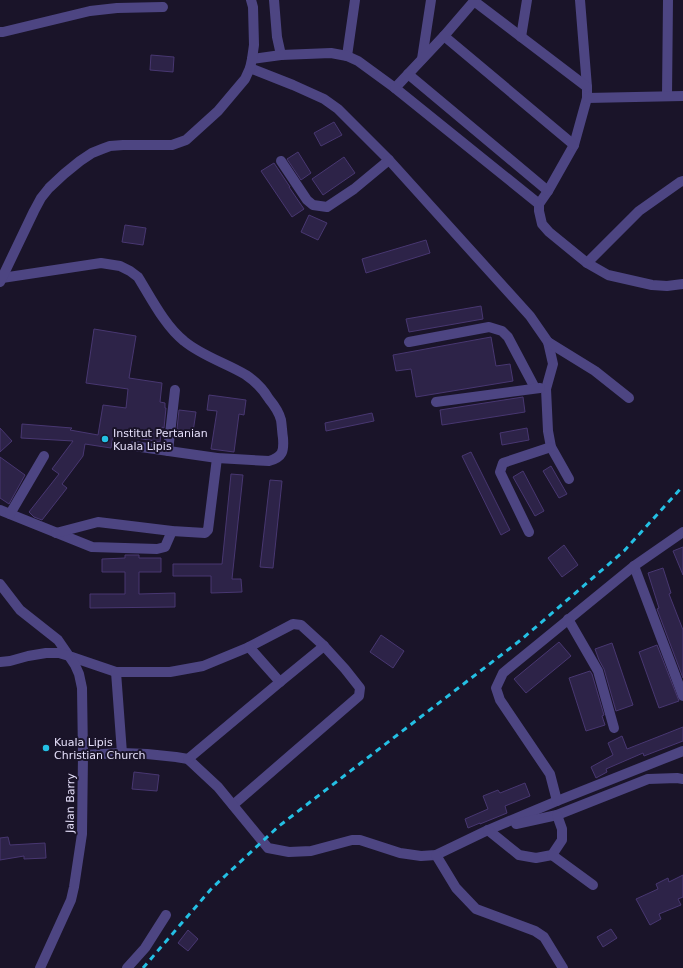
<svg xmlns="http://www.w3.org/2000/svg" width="683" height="968" font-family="'DejaVu Sans',sans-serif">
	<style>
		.building { fill: #2d2348; stroke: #483771 }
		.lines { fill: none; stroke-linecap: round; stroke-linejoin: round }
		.minor { stroke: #4d4582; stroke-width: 10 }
		.rail { stroke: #24c0e4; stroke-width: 3; stroke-dasharray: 6 5; stroke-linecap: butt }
		.poi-dot { fill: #24c0e4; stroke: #1a1429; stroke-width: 1.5 }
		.labels { text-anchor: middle; stroke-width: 4; stroke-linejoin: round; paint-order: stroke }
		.poi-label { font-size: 11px; fill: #e6e0fb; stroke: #1a1429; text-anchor: start }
		.street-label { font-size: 11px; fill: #e6e0fb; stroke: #1a1429 }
	</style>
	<rect width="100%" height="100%" fill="#1a1429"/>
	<g class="building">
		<path d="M 151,55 L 174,57 L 173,72 L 150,70 Z"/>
		<path d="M 334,122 L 342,135 L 321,146 L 314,133 Z"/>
		<path d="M 298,152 L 311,173 L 301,180 L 287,159 Z"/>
		<path d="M 344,157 L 355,173 L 323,195 L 312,179 Z"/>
		<path d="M 274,163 L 290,187 L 289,187 L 304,209 L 292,217 L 261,171 Z"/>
		<path d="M 309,215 L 327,223 L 318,240 L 301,232 Z"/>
		<path d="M 125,225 L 146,228 L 143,245 L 122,242 Z"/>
		<path d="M 426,240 L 430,253 L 366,273 L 362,259 Z"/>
		<path d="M 481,306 L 483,319 L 409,332 L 406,319 Z"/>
		<path d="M 94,329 L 136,336 L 129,378 L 162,383 L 160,402 L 165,403 L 165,408 L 166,408 L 164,428 L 162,427 L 160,442 L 113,434 L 111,448 L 85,444 L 83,456 L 62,484 L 67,488 L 42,520 L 34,517 L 29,512 L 59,474 L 52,469 L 73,441 L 21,438 L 22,424 L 72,428 L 70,430 L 98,435 L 103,405 L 126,408 L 128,389 L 86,383 Z"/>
		<path d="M 491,337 L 496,366 L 510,364 L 513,381 L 416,397 L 411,369 L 396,371 L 393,355 Z"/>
		<path d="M 209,395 L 246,400 L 244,415 L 239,414 L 234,452 L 211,449 L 217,411 L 207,410 Z"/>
		<path d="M 523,397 L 525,412 L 442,425 L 440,410 Z"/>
		<path d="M 179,410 L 196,412 L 193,432 L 177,429 Z"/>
		<path d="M 372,413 L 374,421 L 326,431 L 325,423 Z"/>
		<path d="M 0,428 L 12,441 L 0,452 Z"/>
		<path d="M 527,428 L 529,440 L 502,445 L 500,433 Z"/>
		<path d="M 471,452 L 510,530 L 501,535 L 462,456 Z"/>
		<path d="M 0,457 L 25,475 L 9,504 L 0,498 Z"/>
		<path d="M 551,466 L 567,494 L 559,498 L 543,471 Z"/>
		<path d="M 523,471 L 544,511 L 535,516 L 513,477 Z"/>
		<path d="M 231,474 L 243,475 L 232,579 L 241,579 L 242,592 L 211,593 L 211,576 L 173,576 L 173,564 L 222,564 Z"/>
		<path d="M 270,480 L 282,481 L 273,568 L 260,567 Z"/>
		<path d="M 564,545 L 578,565 L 562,577 L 548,558 Z"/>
		<path d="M 683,547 L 683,575 L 673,551 Z"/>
		<path d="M 125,555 L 139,555 L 139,558 L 161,558 L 161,572 L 139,572 L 139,594 L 175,593 L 175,607 L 90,608 L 90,594 L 125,594 L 125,572 L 102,572 L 102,559 L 125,558 Z"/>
		<path d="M 663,568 L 671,593 L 669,594 L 683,630 L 683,678 L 657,609 L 659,608 L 648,573 Z"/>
		<path d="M 381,635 L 404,651 L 393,668 L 370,652 Z"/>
		<path d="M 559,642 L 571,656 L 526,693 L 514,679 Z"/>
		<path d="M 612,643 L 633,705 L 616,711 L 604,669 L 599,660 L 595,649 Z"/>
		<path d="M 657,645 L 679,701 L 659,708 L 639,652 Z"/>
		<path d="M 590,671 L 592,674 L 604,715 L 602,716 L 605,725 L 586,731 L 569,678 Z"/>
		<path d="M 683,727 L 683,741 L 644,756 L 643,753 L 606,769 L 607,772 L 596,778 L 591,767 L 613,755 L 608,743 L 622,736 L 627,749 Z"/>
		<path d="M 134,772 L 159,775 L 157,791 L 132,789 Z"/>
		<path d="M 525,783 L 530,796 L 505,806 L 507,813 L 480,824 L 480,823 L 468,828 L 465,819 L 488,809 L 483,796 L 498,790 L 500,793 Z"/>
		<path d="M 8,837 L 10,845 L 45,843 L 46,858 L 24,859 L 24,856 L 0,860 L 0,838 Z"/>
		<path d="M 683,875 L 683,897 L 678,899 L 681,905 L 659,914 L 661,919 L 650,925 L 636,899 L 658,889 L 656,884 L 668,878 L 669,882 Z"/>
		<path d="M 611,929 L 617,938 L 603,947 L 597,937 Z"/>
		<path d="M 188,930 L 198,939 L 188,951 L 178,943 Z"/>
	</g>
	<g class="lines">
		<g class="minor">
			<path d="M 274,0 L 277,37 L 281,55"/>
			<path d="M 580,0 L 587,87 L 587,98 L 574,145 L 548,191 L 539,204 L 539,211 L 542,224 L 549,232 L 587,263 L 608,275 L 652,285 L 667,286 L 683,284"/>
			<path d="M 474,1 L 587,87"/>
			<path d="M 0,32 L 3,32 L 90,11 L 117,8 L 163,7"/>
			<path d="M 444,36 L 574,145"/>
			<path d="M 521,37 L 527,0"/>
			<path d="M 347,56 L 355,0"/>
			<path d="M 252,59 L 281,55 L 331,53 L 347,56 L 358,61 L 395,88 L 539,204"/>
			<path d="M 422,59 L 431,0"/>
			<path d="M 250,68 L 293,85 L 324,99 L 338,109 L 389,160 L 530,316 L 548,342 L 553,364 L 546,389 L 548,431 L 551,447 L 569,479"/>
			<path d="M 408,74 L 548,191"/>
			<path d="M 395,88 L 444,36 L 475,0"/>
			<path d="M 667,96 L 668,0"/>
			<path d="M 587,98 L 683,96"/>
			<path d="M 281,161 L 307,200 L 313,205 L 327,207 L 354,189 L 389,160"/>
			<path d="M 587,263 L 639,211 L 680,182 L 683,181"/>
			<path d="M 2,278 L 101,263 L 120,266 L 130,271 L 138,277 C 151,298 165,326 184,341 C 202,356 226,363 246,375 C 255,381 263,389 269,399 C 274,405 279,412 281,420 C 282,426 282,432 283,438 C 284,451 283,457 269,461 L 217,458 L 134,446"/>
			<path d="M 0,282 L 34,211 L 41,198 L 49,188 L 64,174 L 80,161 L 92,153 L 102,149 L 110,146 L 123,145 L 172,145 L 186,140 L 218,111 L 245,79 L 250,68 L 252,59 L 254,45 L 253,7 L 251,0"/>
			<path d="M 409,342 L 489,327 L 502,331 L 508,337 L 535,388"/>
			<path d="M 548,342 L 595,371 L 629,398"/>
			<path d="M 436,402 L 540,388"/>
			<path d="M 168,451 L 175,390"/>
			<path d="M 0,510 L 92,547 L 157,549 L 165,547 L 172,531"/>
			<path d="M 10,514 L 44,456"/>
			<path d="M 529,532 L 500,472 L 503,463 L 551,447"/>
			<path d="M 56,533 L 98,522 L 172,531 L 205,533 L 208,530 L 217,458"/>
			<path d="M 634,566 L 683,696"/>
			<path d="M 0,584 L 20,610 L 58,640 L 69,656 L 116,672 L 170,672 L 203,666 L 249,647 L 293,624 L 301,625 L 324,646 L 345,669 L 360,688 L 359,696 L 233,805"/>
			<path d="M 568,619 L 598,671 L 614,728"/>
			<path d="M 249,647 L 280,682"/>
			<path d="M 0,662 L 10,661 L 28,656 L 46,653 L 59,653 L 69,656 L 75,665 L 79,674 L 82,688 L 83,755 L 82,834 L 74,887 L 71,900 L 40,968"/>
			<path d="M 116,672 L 122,753"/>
			<path d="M 83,755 L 122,753 L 147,754 L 176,757 L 188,759 L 218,787 L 268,848 L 289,852 L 311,851 L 352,840 L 360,840 L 400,853 L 421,856 L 436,855 L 488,830 L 557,801 L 683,751"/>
			<path d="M 188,759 L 280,682 L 324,646"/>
			<path d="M 557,801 L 550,774 L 500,700 L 496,688 L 503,673 L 634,566 L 683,532"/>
			<path d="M 516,824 L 557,815 L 648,779 L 677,778 L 683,779"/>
			<path d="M 488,830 L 519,855 L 536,858 L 552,855 L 562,840 L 562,829 L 557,815"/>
			<path d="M 436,855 L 456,888 L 476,909 L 535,931 L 544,937 L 563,968"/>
			<path d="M 552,855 L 593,885"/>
			<path d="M 127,968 L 145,948 L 166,915"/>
		</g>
		<path class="rail" d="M 143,968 L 212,888 L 279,826 L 522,639 L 624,551 L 683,486"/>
	</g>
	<g class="poi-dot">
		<circle cx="105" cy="439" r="4"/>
		<circle cx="46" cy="748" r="4"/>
	</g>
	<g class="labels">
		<g class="poi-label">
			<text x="113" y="437">Institut Pertanian<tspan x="113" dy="13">Kuala Lipis</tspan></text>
			<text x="54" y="746">Kuala Lipis<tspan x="54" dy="13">Christian Church</tspan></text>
		</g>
		<g class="street-label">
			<text transform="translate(70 803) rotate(-89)" y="4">Jalan Barry</text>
		</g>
	</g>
</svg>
